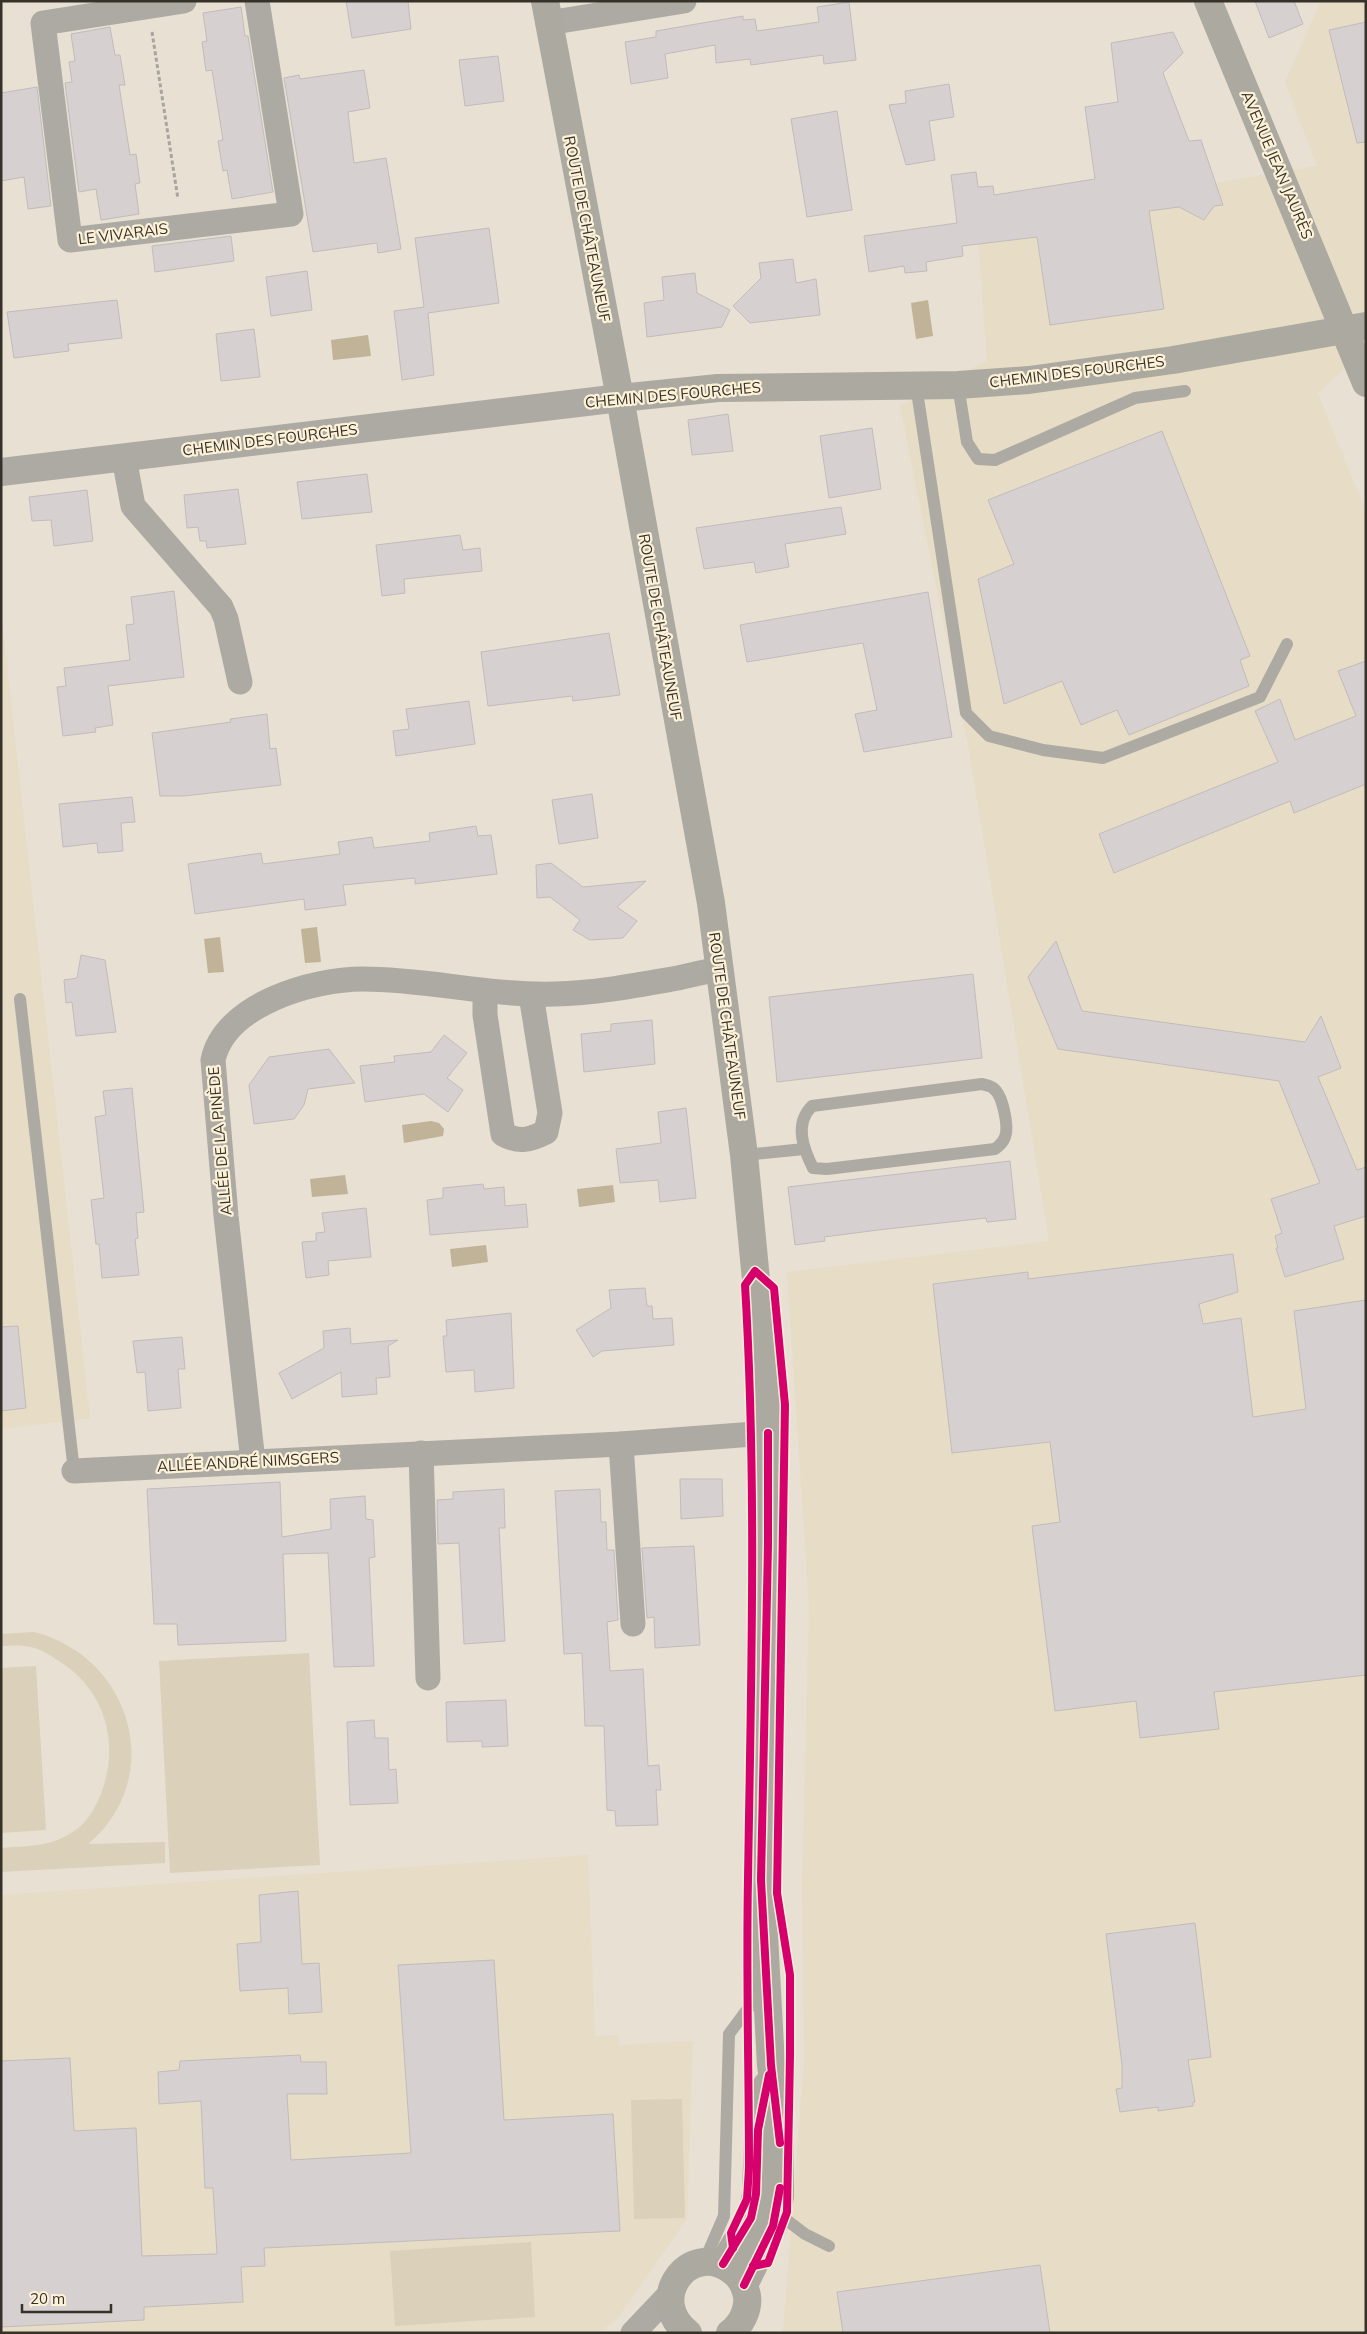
<svg xmlns="http://www.w3.org/2000/svg" width="1367" height="2334" font-family="Mulish,sans-serif">
	<style>
		.built { fill: #e7dcc5 }
		.green { fill: #dbd0ba }
		.water { fill: #c0b398 }
		.building { fill: #d6d0d0; stroke: #c1bcbb }
		.lines { fill: none; stroke-linecap: round; stroke-linejoin: round }
		.path { stroke: #a9a59e; stroke-width: 3; stroke-dasharray: 4 2.5; stroke-linecap: butt }
		.service { stroke: #adaaa3; stroke-width: 12 }
		.minor { stroke: #adaaa3; stroke-width: 25 }
		.tertiary { stroke: #adaaa3; stroke-width: 28 }
		.secondary { stroke: #aca9a0; stroke-width: 28 }
		.cycleway-casing { stroke: #fdf1d8; stroke-width: 11 }
		.cycleway { stroke: #d6006c; stroke-width: 8 }
		.labels { text-anchor: middle; stroke-width: 4.5; stroke-linejoin: round; paint-order: stroke }
		.street-label { font-size: 15px; fill: #373229; stroke: #fdf1d8 }
	</style>
	<rect width="100%" height="100%" fill="#e7e0d3"/>
	<g class="built">
		<path d="M 1321,1 L 1366,1 L 1366,348 L 1318,393 L 1366,512 L 1366,2333 L 783,2333 L 804,2061 L 802,1884 L 809,1607 L 787,1272 L 1049,1241 L 968,745 L 900,406 L 987,361 L 977,222 L 1317,166 L 1285,82 Z"/>
		<path d="M 1,611 L 90,1418 L 1,1429 Z"/>
		<path d="M 588,1855 L 595,2036 L 619,2035 L 619,2045 L 693,2041 L 687,2219 L 617,2319 L 598,2333 L 1,2333 L 1,1895 Z"/>
	</g>
	<g class="green">
		<path d="M 34,1632 C 132,1657 167,1778 88,1844 L 165,1842 L 165,1863 L 1,1872 L 1,1848 C 26,1846 50,1847 71,1833 C 87,1824 96,1807 102,1791 C 120,1741 104,1689 59,1661 C 48,1654 38,1647 24,1646 C 17,1645 9,1646 1,1646 L 1,1634 Z"/>
		<path d="M 309,1653 L 320,1865 L 170,1873 L 159,1661 Z"/>
		<path d="M 36,1666 L 46,1830 L 1,1833 L 1,1668 Z"/>
		<path d="M 682,2099 L 685,2218 L 634,2219 L 631,2100 Z"/>
		<path d="M 531,2242 L 535,2317 L 395,2326 L 390,2251 Z"/>
	</g>
	<g class="water">
		<path d="M 928,300 L 933,336 L 916,339 L 911,303 Z"/>
		<path d="M 368,335 L 371,356 L 333,360 L 331,340 Z"/>
		<path d="M 317,927 L 321,962 L 305,963 L 301,929 Z"/>
		<path d="M 220,937 L 224,972 L 208,973 L 204,939 Z"/>
		<path d="M 431,1121 L 439,1123 L 444,1129 L 443,1136 L 404,1143 L 402,1125 Z"/>
		<path d="M 345,1175 L 348,1194 L 312,1197 L 310,1179 Z"/>
		<path d="M 613,1185 L 615,1202 L 579,1207 L 577,1189 Z"/>
		<path d="M 486,1245 L 488,1262 L 452,1267 L 450,1249 Z"/>
	</g>
	<g class="building">
		<path d="M 346,1 L 408,1 L 411,29 L 352,38 Z"/>
		<path d="M 1255,1 L 1294,1 L 1303,24 L 1269,38 Z"/>
		<path d="M 849,2 L 856,60 L 824,64 L 823,55 L 751,65 L 750,59 L 716,63 L 715,45 L 665,54 L 668,78 L 631,84 L 625,42 L 656,37 L 656,31 L 743,16 L 743,20 L 755,19 L 757,31 L 819,22 L 817,7 Z"/>
		<path d="M 241,7 L 245,36 L 248,36 L 273,192 L 232,199 L 227,170 L 223,171 L 218,141 L 223,140 L 212,70 L 206,71 L 202,42 L 207,41 L 203,13 Z"/>
		<path d="M 1366,22 L 1366,142 L 1357,143 L 1329,30 Z"/>
		<path d="M 110,27 L 115,55 L 120,55 L 125,85 L 119,85 L 130,155 L 136,154 L 140,183 L 135,184 L 139,214 L 101,220 L 96,189 L 79,192 L 65,83 L 72,82 L 69,62 L 75,61 L 71,34 Z"/>
		<path d="M 1173,32 L 1183,53 L 1163,73 L 1189,141 L 1201,140 L 1223,205 L 1214,206 L 1204,220 L 1179,207 L 1149,211 L 1164,309 L 1050,325 L 1037,237 L 962,246 L 963,256 L 926,262 L 927,271 L 905,273 L 904,266 L 869,272 L 864,236 L 957,223 L 951,175 L 976,172 L 978,187 L 993,186 L 994,195 L 1095,179 L 1085,107 L 1118,102 L 1111,43 Z"/>
		<path d="M 498,56 L 504,101 L 465,106 L 459,60 Z"/>
		<path d="M 364,70 L 370,108 L 348,112 L 354,163 L 386,158 L 401,249 L 378,253 L 377,243 L 313,252 L 284,78 L 299,75 L 300,79 Z"/>
		<path d="M 949,84 L 954,117 L 929,121 L 935,160 L 906,165 L 889,105 L 906,103 L 905,91 Z"/>
		<path d="M 37,87 L 51,206 L 28,209 L 24,177 L 1,181 L 1,93 Z"/>
		<path d="M 837,111 L 852,210 L 807,217 L 791,119 Z"/>
		<path d="M 489,228 L 499,303 L 428,313 L 434,375 L 402,380 L 394,311 L 424,307 L 415,238 Z"/>
		<path d="M 231,236 L 234,261 L 155,272 L 152,246 Z"/>
		<path d="M 793,259 L 796,283 L 816,279 L 820,315 L 750,323 L 733,306 L 761,278 L 759,263 Z"/>
		<path d="M 307,271 L 312,310 L 271,316 L 266,277 Z"/>
		<path d="M 695,273 L 697,293 L 730,310 L 722,327 L 647,337 L 644,303 L 664,300 L 662,277 Z"/>
		<path d="M 117,300 L 122,338 L 68,344 L 69,351 L 14,358 L 7,312 Z"/>
		<path d="M 254,329 L 260,377 L 221,381 L 216,334 Z"/>
		<path d="M 728,414 L 733,451 L 692,455 L 688,420 Z"/>
		<path d="M 872,428 L 881,489 L 829,498 L 820,436 Z"/>
		<path d="M 1162,431 L 1250,656 L 1240,660 L 1249,686 L 1129,735 L 1117,710 L 1081,725 L 1062,681 L 1004,704 L 978,579 L 1014,564 L 988,500 Z"/>
		<path d="M 367,474 L 372,512 L 302,519 L 297,482 Z"/>
		<path d="M 238,489 L 246,544 L 207,548 L 206,541 L 200,541 L 198,527 L 187,528 L 184,495 Z"/>
		<path d="M 87,490 L 93,541 L 54,546 L 51,520 L 32,521 L 29,497 Z"/>
		<path d="M 841,507 L 846,534 L 785,544 L 789,567 L 756,573 L 754,562 L 704,569 L 696,528 Z"/>
		<path d="M 460,535 L 463,550 L 480,548 L 482,571 L 404,579 L 405,593 L 382,596 L 376,545 Z"/>
		<path d="M 174,591 L 184,677 L 108,686 L 113,725 L 95,728 L 96,732 L 63,736 L 57,687 L 66,686 L 64,668 L 130,660 L 126,625 L 134,624 L 131,597 Z"/>
		<path d="M 928,592 L 952,737 L 864,752 L 855,714 L 877,710 L 863,643 L 747,662 L 740,625 Z"/>
		<path d="M 609,633 L 620,695 L 573,701 L 572,696 L 488,706 L 481,652 Z"/>
		<path d="M 1366,661 L 1366,784 L 1294,813 L 1290,801 L 1114,873 L 1099,834 L 1278,762 L 1255,711 L 1280,699 L 1295,740 L 1356,716 L 1338,671 Z"/>
		<path d="M 469,701 L 475,744 L 396,756 L 393,731 L 409,729 L 406,709 Z"/>
		<path d="M 267,714 L 270,749 L 276,748 L 281,785 L 184,796 L 160,796 L 152,733 L 231,722 L 230,719 Z"/>
		<path d="M 592,794 L 598,838 L 559,844 L 552,800 Z"/>
		<path d="M 132,797 L 135,822 L 121,823 L 123,851 L 98,853 L 97,843 L 63,847 L 59,804 Z"/>
		<path d="M 476,826 L 478,836 L 491,835 L 497,874 L 415,884 L 415,878 L 343,885 L 346,905 L 305,910 L 304,899 L 195,914 L 188,864 L 261,853 L 263,864 L 340,854 L 338,842 L 372,837 L 374,848 L 430,841 L 429,833 Z"/>
		<path d="M 551,863 L 583,887 L 646,881 L 617,907 L 637,921 L 623,938 L 590,940 L 573,930 L 580,920 L 550,897 L 537,898 L 536,865 Z"/>
		<path d="M 1056,941 L 1082,1011 L 1305,1042 L 1321,1016 L 1341,1068 L 1318,1077 L 1357,1170 L 1366,1167 L 1366,1216 L 1334,1226 L 1344,1259 L 1285,1277 L 1276,1248 L 1278,1248 L 1275,1236 L 1282,1233 L 1271,1199 L 1320,1183 L 1279,1081 L 1058,1049 L 1028,977 Z"/>
		<path d="M 81,955 L 105,960 L 116,1032 L 76,1036 L 72,1002 L 66,1003 L 64,980 L 77,978 Z"/>
		<path d="M 973,974 L 982,1058 L 777,1082 L 769,997 Z"/>
		<path d="M 652,1020 L 655,1064 L 584,1072 L 581,1034 L 611,1031 L 611,1024 Z"/>
		<path d="M 444,1035 L 467,1053 L 447,1078 L 463,1090 L 448,1112 L 424,1094 L 365,1102 L 360,1066 L 395,1062 L 394,1056 L 431,1052 Z"/>
		<path d="M 329,1049 L 355,1083 L 308,1089 L 304,1105 L 294,1119 L 254,1124 L 249,1085 L 269,1057 Z"/>
		<path d="M 132,1088 L 144,1212 L 136,1213 L 138,1238 L 135,1239 L 139,1275 L 102,1278 L 99,1244 L 96,1244 L 91,1200 L 104,1198 L 95,1117 L 106,1115 L 103,1091 Z"/>
		<path d="M 686,1108 L 696,1198 L 660,1202 L 658,1180 L 620,1183 L 616,1149 L 661,1143 L 658,1112 Z"/>
		<path d="M 1010,1161 L 1016,1219 L 987,1222 L 986,1218 L 878,1230 L 824,1237 L 825,1241 L 795,1245 L 788,1187 Z"/>
		<path d="M 483,1184 L 484,1189 L 504,1187 L 505,1206 L 526,1204 L 528,1227 L 430,1235 L 427,1200 L 443,1198 L 443,1188 Z"/>
		<path d="M 366,1208 L 371,1257 L 328,1261 L 329,1275 L 306,1278 L 302,1242 L 316,1241 L 316,1233 L 325,1232 L 322,1213 Z"/>
		<path d="M 1233,1254 L 1238,1292 L 1199,1304 L 1203,1324 L 1241,1318 L 1253,1417 L 1306,1409 L 1294,1311 L 1366,1300 L 1366,1675 L 1214,1692 L 1219,1729 L 1140,1738 L 1136,1701 L 1055,1711 L 1032,1526 L 1060,1522 L 1050,1442 L 952,1453 L 933,1284 L 1028,1272 L 1028,1279 Z"/>
		<path d="M 645,1288 L 647,1306 L 652,1306 L 653,1319 L 672,1318 L 674,1345 L 602,1351 L 593,1357 L 576,1330 L 611,1308 L 609,1290 Z"/>
		<path d="M 511,1313 L 514,1388 L 475,1392 L 474,1370 L 446,1372 L 443,1336 L 447,1336 L 446,1320 Z"/>
		<path d="M 18,1326 L 26,1408 L 1,1411 L 1,1327 Z"/>
		<path d="M 350,1328 L 351,1344 L 398,1340 L 388,1346 L 390,1377 L 376,1378 L 377,1394 L 342,1397 L 341,1372 L 292,1399 L 279,1373 L 324,1348 L 323,1331 Z"/>
		<path d="M 182,1337 L 185,1369 L 178,1369 L 181,1408 L 148,1411 L 145,1372 L 137,1373 L 133,1341 Z"/>
		<path d="M 680,1479 L 722,1479 L 723,1516 L 681,1519 Z"/>
		<path d="M 280,1482 L 282,1537 L 331,1529 L 330,1499 L 365,1496 L 366,1519 L 373,1520 L 375,1557 L 369,1558 L 374,1666 L 334,1667 L 328,1553 L 283,1554 L 286,1641 L 178,1645 L 177,1624 L 154,1624 L 147,1489 Z"/>
		<path d="M 504,1489 L 505,1528 L 499,1528 L 505,1641 L 464,1644 L 459,1543 L 438,1544 L 437,1500 L 453,1499 L 453,1492 Z"/>
		<path d="M 600,1489 L 601,1522 L 606,1522 L 607,1550 L 614,1550 L 618,1620 L 607,1622 L 610,1671 L 643,1669 L 648,1766 L 659,1765 L 661,1790 L 656,1790 L 658,1825 L 616,1826 L 615,1811 L 607,1810 L 604,1726 L 585,1726 L 582,1653 L 564,1654 L 555,1491 Z"/>
		<path d="M 694,1546 L 700,1645 L 655,1648 L 654,1617 L 647,1618 L 642,1548 Z"/>
		<path d="M 506,1700 L 508,1746 L 482,1747 L 482,1741 L 447,1742 L 446,1702 Z"/>
		<path d="M 374,1720 L 375,1738 L 388,1738 L 389,1770 L 396,1769 L 398,1803 L 350,1805 L 347,1722 Z"/>
		<path d="M 298,1891 L 302,1964 L 319,1963 L 322,2012 L 289,2014 L 288,1988 L 240,1991 L 237,1944 L 261,1942 L 259,1895 Z"/>
		<path d="M 1195,1923 L 1211,2057 L 1188,2060 L 1195,2102 L 1193,2102 L 1193,2106 L 1158,2111 L 1158,2107 L 1120,2112 L 1116,2089 L 1122,2088 L 1122,2065 L 1106,1934 Z"/>
		<path d="M 494,1960 L 504,2120 L 613,2114 L 620,2231 L 264,2248 L 265,2266 L 241,2267 L 243,2302 L 144,2307 L 144,2320 L 1,2327 L 1,2061 L 70,2058 L 74,2131 L 136,2128 L 142,2256 L 217,2254 L 213,2188 L 205,2188 L 201,2101 L 159,2104 L 158,2072 L 179,2070 L 180,2061 L 300,2055 L 301,2062 L 326,2062 L 327,2094 L 287,2094 L 291,2160 L 411,2153 L 398,1965 Z"/>
		<path d="M 1040,2265 L 1050,2333 L 843,2333 L 837,2292 Z"/>
	</g>
	<g class="lines">
		<path class="path" d="M 152,32 L 178,199"/>
		<g class="service">
			<path d="M 916,385 L 966,713 L 989,736 L 1043,750 L 1103,758 L 1260,697 L 1287,644"/>
			<path d="M 958,385 L 967,442 L 978,459 L 995,460 L 1135,398 L 1185,391"/>
			<path d="M 20,999 L 74,1471"/>
			<path d="M 982,1084 C 985,1085 991,1086 993,1088 C 1003,1095 1009,1127 1005,1137 C 1003,1143 999,1146 995,1149 L 827,1169 L 813,1168 C 803,1148 794,1124 812,1106 Z"/>
			<path d="M 744,1155 L 804,1149"/>
			<path d="M 776,2212 L 805,2234 L 829,2246"/>
			<path d="M 704,2262 L 724,2216 L 729,2034 L 764,1987"/>
		</g>
		<g class="minor">
			<path d="M 184,1 L 43,23 L 70,240 L 291,214 L 257,1"/>
			<path d="M 548,23 L 684,1"/>
			<path d="M 124,458 L 133,506 L 221,607 L 226,619 L 240,682"/>
			<path d="M 485,991 L 485,1015 L 503,1134 C 519,1143 530,1140 546,1132 L 550,1113 L 531,995"/>
			<path d="M 621,1444 L 633,1624"/>
			<path d="M 421,1453 L 428,1678"/>
			<path d="M 253,1462 L 226,1216 L 213,1060 C 225,1004 313,979 363,979 C 427,979 490,996 555,994 C 596,993 638,985 678,978 C 692,975 705,971 719,970"/>
			<path d="M 74,1471 L 621,1444 L 768,1433"/>
			<path d="M 633,2333 L 671,2293"/>
		</g>
		<path class="tertiary" d="M 1,472 L 620,398"/>
		<g class="secondary">
			<path d="M 545,1 L 620,398 L 711,903 L 744,1155 L 764,1363 L 768,1433 L 768,1545 L 761,1880 L 771,2065 L 780,2129 L 780,2197 L 773,2226 L 744,2285"/>
			<path d="M 1208,1 L 1366,383"/>
			<path d="M 620,398 L 718,388 L 958,385 L 1029,380 L 1173,360 L 1366,326"/>
			<path d="M 723,2264 L 751,2218 L 756,2194 L 758,2130 L 767,2085"/>
			<path d="M 688,2333 C 645,2300 689,2240 731,2270 C 740,2276 745,2286 747,2296 C 749,2310 741,2325 730,2333"/>
		</g>
		<defs>
			<g id="cycleway">
				<path d="M 768,1433 L 768,1545 L 761,1880 L 771,2065 L 780,2143"/>
				<path d="M 733,2248 L 731,2233 L 747,2199 L 749,2168 C 749,2072 746,1975 748,1879 C 751,1681 757,1483 745,1285 L 755,1271 L 774,1288 L 785,1405 L 777,1893 L 790,1975 L 790,2056 L 787,2212 L 768,2263 L 753,2266"/>
				<path d="M 723,2264 L 751,2218 L 756,2194 L 758,2130 L 769,2075"/>
				<path d="M 744,2285 L 773,2226 L 780,2188"/>
			</g>
		</defs>
		<use href="#cycleway" class="cycleway-casing"/>
		<use href="#cycleway" class="cycleway"/>
	</g>
	<g class="labels">
		<g class="street-label">
			<text transform="translate(1277 165) rotate(67)" y="5">AVENUE JEAN JAURÈS</text>
			<text transform="translate(587 229) rotate(79)" y="5">ROUTE DE CHÂTEAUNEUF</text>
			<text transform="translate(123 234) rotate(-7)" y="5">LE VIVARAIS</text>
			<text transform="translate(1077 372) rotate(-7)" y="5">CHEMIN DES FOURCHES</text>
			<text transform="translate(673 395) rotate(-5)" y="5">CHEMIN DES FOURCHES</text>
			<text transform="translate(270 440) rotate(-7)" y="5">CHEMIN DES FOURCHES</text>
			<text transform="translate(660 627) rotate(80)" y="5">ROUTE DE CHÂTEAUNEUF</text>
			<text transform="translate(727 1026) rotate(82)" y="5">ROUTE DE CHÂTEAUNEUF</text>
			<text transform="translate(220 1141) rotate(-95)" y="5">ALLÉE DE LA PINÈDE</text>
			<text transform="translate(248 1462) rotate(-3)" y="5">ALLÉE ANDRÉ NIMSGERS</text>
		</g>
	</g>
	<rect width="1367" height="2334" fill="none" stroke="#373229" stroke-width="5"/>
	<path d="M22 2304v8h89v-8" fill="none" stroke="#373229" stroke-width="2.5"/>
	<text x="30" y="2304" font-size="15" fill="#373229" stroke="#fdf1d8" stroke-width="4" paint-order="stroke">20 m</text>
</svg>
